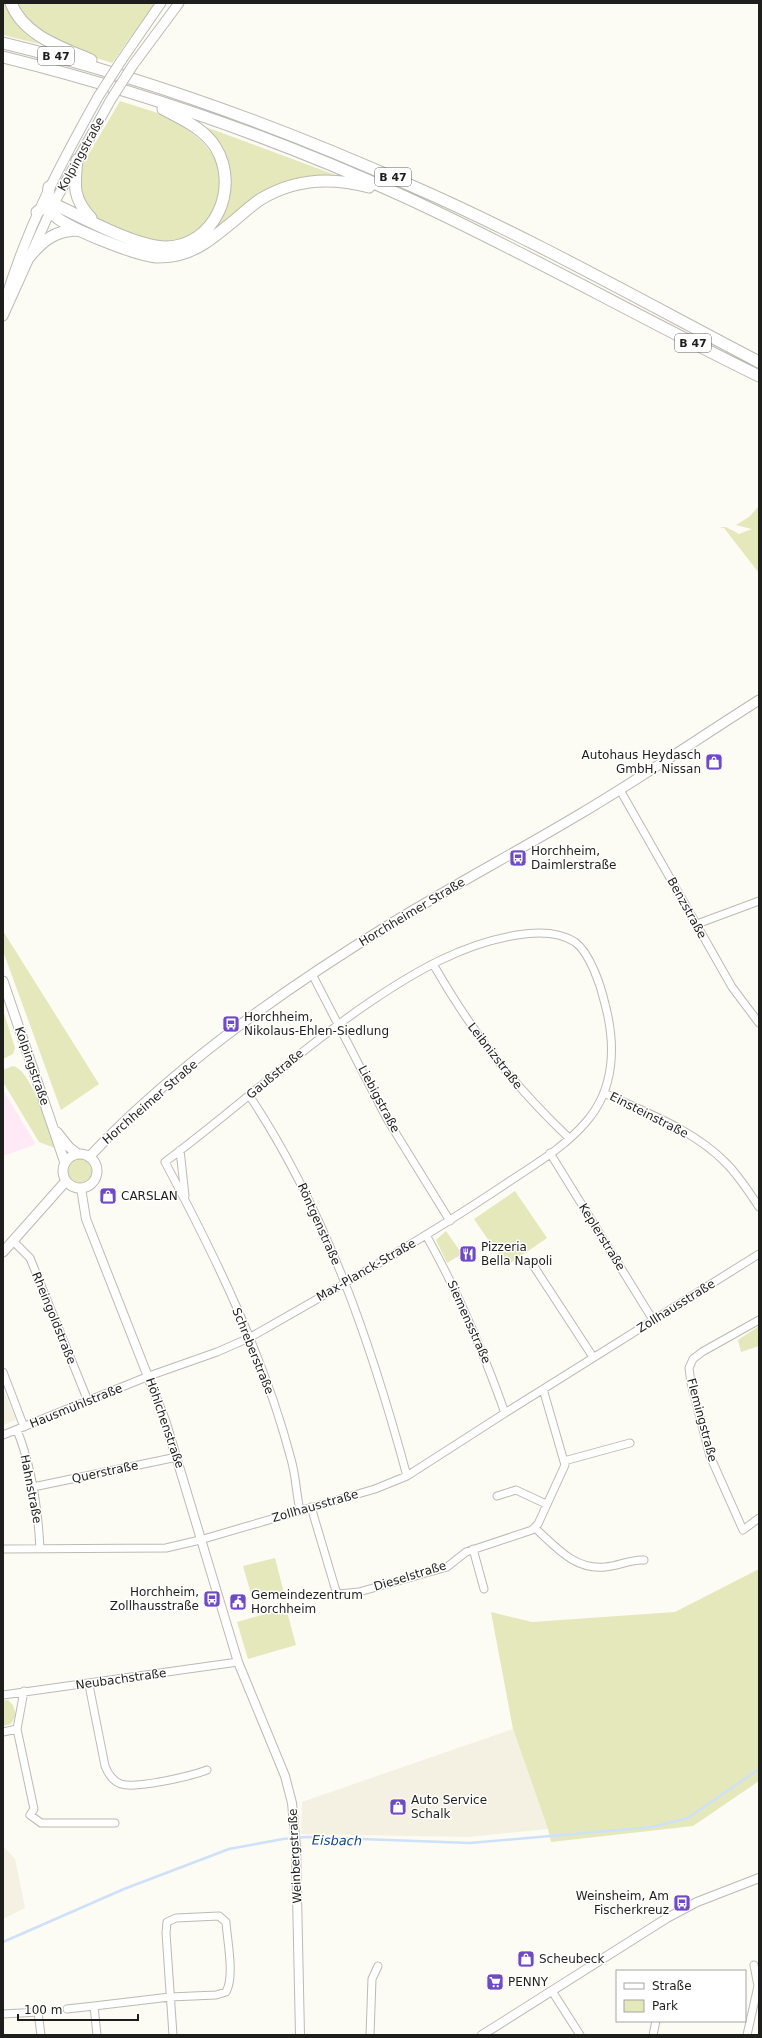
<svg xmlns="http://www.w3.org/2000/svg" width="762" height="2038" viewBox="0 0 762 2038" font-family="'DejaVu Sans',sans-serif">
<rect width="100%" height="100%" fill="#fcfbf4"/>
<path fill="#ffe9f7" d="M3 1090 35 1143 34 1145 3 1156Z"/>
<path fill="#f4f1e3" d="M3 1389 16 1420 3 1425Z
M513 1729 548 1829 468 1837 301 1834 302 1802Z
M3 1846 15 1859 25 1908 3 1919Z"/>
<path fill="#e5e8ba" d="M3 3H5C11 21 23 34 39 44L3 35Z
M15 3H155L112 63 78 52 33 29Z
M120 101 161 114 180 123 203 142 220 165 222 190 210 220 192 235 177 241 161 242 133 235 98 219 92 214 80 197V169Z
M203 126 341 177 258 195 236 211 217 230 215 227C240 194 235 152 203 126Z
M759 506V573L724 528 719 527H726L739 534 752 529 736 525 749 517Z
M3 931 99 1084 61 1110 3 951Z
M3 1010 15 1048 13 1054 3 1059Z
M13 1066C32 1070 48 1130 55 1148L39 1142 3 1082V1070Z
M68 1171a12 12 0 1 1 24 0a12 12 0 1 1-24 0Z
M515 1191 547 1238 506 1266 474 1219Z
M446 1231 462 1254 447 1263 436 1240Z
M759 1326V1346L741 1352 738 1340Z
M275 1558 284 1593 253 1601 243 1566Z
M759 1569V1781L693 1826 551 1842 548 1829 513 1729 491 1612 532 1622 675 1612Z
M286 1608 296 1645 248 1659 237 1622Z
M8 1700 13 1705 16 1715 11 1724 3 1726V1701Z"/>
<g fill="none" stroke-linecap="round" stroke-linejoin="round">
<path stroke="#cfe1f9" stroke-width="2.5" d="M3 1942 124 1889 229 1849 283 1839 306 1837 470 1843 652 1827 688 1818 759 1769"/>
<g stroke="#bcbab4" stroke-width="9">
<path id="minor" d="M620 790 732 987 759 1023
M697 924 759 901
M433 964C472 1032 512 1084 569 1138
M312 974 387 1119 450 1221
M604 1093C646 1113 693 1129 726 1163 739 1176 749 1192 759 1207
M249 1095C326 1211 371 1343 407 1476
M180 1150 185 1196
M550 1153 653 1320
M426 1235C458 1292 483 1351 505 1413
M13 1241 30 1258 88 1401
M533 1265 593 1357
M759 1320 702 1352 693 1359 689 1368 691 1383 710 1456 743 1530 759 1518
M3 1372 24 1427
M17 1430C32 1468 38 1508 40 1549
M3 1435 149 1376 217 1352 249 1338C335 1289 422 1240 504 1185 532 1166 564 1148 586 1122 615 1089 616 1045 605 1004 601 986 590 953 575 942 558 931 535 932 517 935 462 944 416 971 370 1002 298 1051 235 1110 165 1162 215 1256 264 1356 291 1459 296 1476 296 1493 300 1510
M564 1461 630 1443
M33 1487 177 1457
M497 1496 516 1490 546 1504
M311 1507 336 1591 339 1594 359 1592 447 1567 466 1552 532 1530 538 1524 565 1465 543 1389
M535 1528C556 1547 574 1570 605 1567 619 1566 631 1559 644 1560
M3 1549 166 1548 200 1540 375 1489 407 1476 505 1413 759 1254
M473 1549 484 1589
M89 1685 105 1766C108 1774 113 1781 121 1784 137 1789 191 1776 207 1770
M24 1691 17 1729 34 1809 30 1815 41 1823H115
M3 1695 238 1662
M3 1732 17 1729
M552 1991 580 2035
M67 2009 94 2006
M3 2014 38 2012 41 2035
M97 2035 94 2006 170 1997 216 1995 226 1992C235 1976 227 1940 226 1922L219 1916 176 1918 167 1922 166 1933 173 2035
M370 2035 372 1979 378 1966
M653 2035 656 2021
M747 2035 758 1986 754 1965"/>
</g>
<g stroke="#bcbab4" stroke-width="10">
<path id="tertiary" d="M81 1188 86 1219 165 1420 238 1662 285 1776 292 1803 296 1847 300 2035
M482 2035 667 1918 697 1902 759 1878"/>
</g>
<g stroke="#bcbab4" stroke-width="11">
<path id="secondary" d="M121 61 161 3
M133 65 179 3
M5 301C27 227 60 165 98 97
M3 316 53 205 110 101
M3 981 65 1163
M57 1132 69 1147 78 1154
M63 1171a17 17 0 1 1 34 0a17 17 0 1 1-34 0Z
M89 1157C174 1067 287 987 392 923 454 885 518 851 580 814 641 778 699 738 759 700
M3 1252 66 1181"/>
</g>
<g stroke="#bcbab4" stroke-width="13">
<path id="trunk" d="M11 3C24 36 61 47 91 60
M3 43C144 77 280 127 412 186 531 238 644 302 759 362
M3 57C140 91 276 138 405 197 525 252 640 318 759 376
M77 160C74 186 73 199 91 218
M49 187C48 196 46 206 52 213 62 227 139 256 157 257 165 257 174 256 181 254 200 249 215 236 230 224 240 216 250 206 261 199 294 179 332 177 369 187
M37 212 46 206H58C86 219 137 247 166 247 215 246 240 188 216 148 205 129 182 119 163 109
M29 257C43 240 56 230 79 230"/>
</g>
<use href="#minor" stroke="#fff" stroke-width="7"/>
<use href="#tertiary" stroke="#fff" stroke-width="8"/>
<use href="#secondary" stroke="#fff" stroke-width="9"/>
<use href="#trunk" stroke="#fff" stroke-width="11"/>
<g stroke="#bcbab4" stroke-width="11" stroke-linecap="butt">
<path id="secondary-bridge" d="M98 97 121 61
M110 101 133 65"/>
</g>
<use href="#secondary-bridge" stroke="#fff" stroke-width="9"/>
</g>
<defs>
<g id="shop-square" transform="scale(0.9)"><rect x="-9" y="-9" width="18" height="18" rx="4" fill="#6e4bc4" stroke="#fff"/><path d="M-5-2.5h2.3a2.7 3.5 0 0 1 5.4 0H5L5.5 6h-11ZM-1.5-2.5h3a1.5 2.3 0 0 0-3 0Z" fill="#fff"/></g>
<g id="bus-square" transform="scale(0.9)"><rect x="-9" y="-9" width="18" height="18" rx="4" fill="#6e4bc4" stroke="#fff"/><path d="M-5-6H5V4H4V6H2V4H-2V6H-4V4H-5ZM-3.5-4V0h7V-4ZM-3.5 1.2v1.5H-2V1.2ZM2 1.2v1.5H3.5V1.2Z" fill="#fff"/></g>
<g id="restaurant-square" transform="scale(0.9)"><rect x="-9" y="-9" width="18" height="18" rx="4" fill="#6e4bc4" stroke="#fff"/><path d="M-5-6h1v4h1v-4h1v4h1v-4h1v5L-1.5 .5V6h-2V.5L-5-1ZM5-6V6H3V1.5H1.5Q1.5-4 5-6Z" fill="#fff"/></g>
<g id="civic-square" transform="scale(0.9)"><rect x="-9" y="-9" width="18" height="18" rx="4" fill="#6e4bc4" stroke="#fff"/><path d="M-.6-6.5H3V-4.5H.6V-3L4-1V1h2V6H-6V1h2V-1L-.6-3ZM-1.2 2.5V6h2.4V2.5Z" fill="#fff"/></g>
<g id="supermarket-square" transform="scale(0.9)"><rect x="-9" y="-9" width="18" height="18" rx="4" fill="#6e4bc4" stroke="#fff"/><path d="M-6-5.5h2.5l.6 2H6L4.5 2H-2.5L-4.4-4H-6ZM-1.5 3.2a1.3 1.3 0 1 0 .1 0ZM3 3.2a1.3 1.3 0 1 0 .1 0Z" fill="#fff"/></g>
</defs>
<g fill-rule="evenodd">
<use href="#shop-square" x="714" y="762"/>
<use href="#bus-square" x="518" y="858"/>
<use href="#bus-square" x="231" y="1024"/>
<use href="#shop-square" x="108" y="1196"/>
<use href="#restaurant-square" x="468" y="1254"/>
<use href="#bus-square" x="212" y="1599"/>
<use href="#civic-square" x="238" y="1602"/>
<use href="#shop-square" x="398" y="1807"/>
<use href="#bus-square" x="682" y="1903"/>
<use href="#shop-square" x="526" y="1959"/>
<use href="#supermarket-square" x="495" y="1982"/>
</g>
<g text-anchor="middle" stroke-width="3" stroke-linejoin="round" paint-order="stroke">
<g fill="#fff" stroke="#626260" stroke-width="1">
<rect x="38" y="47" width="36" height="18" rx="3"/>
<rect x="375" y="168" width="36" height="18" rx="3"/>
<rect x="675" y="334" width="36" height="18" rx="3"/>
</g>
<g font-size="11" font-weight="bold" fill="#1e1e1c">
<text x="56" y="60">B 47</text>
<text x="393" y="181">B 47</text>
<text x="693" y="347">B 47</text>
</g>
<g font-size="12" fill="#1e1e1c" stroke="#fff">
<text transform="translate(81 154) rotate(-61)" y="4">Kolpingstraße</text>
<text transform="translate(687 908) rotate(61)" y="4">Benzstraße</text>
<text transform="translate(412 912) rotate(-31)" y="4">Horchheimer Straße</text>
<text transform="translate(495 1056) rotate(52)" y="4">Leibnizstraße</text>
<text transform="translate(32 1066) rotate(71)" y="4">Kolpingstraße</text>
<text transform="translate(275 1074) rotate(-40)" y="4">Gaußstraße</text>
<text transform="translate(379 1099) rotate(62)" y="4">Liebigstraße</text>
<text transform="translate(150 1102) rotate(-41)" y="4">Horchheimer Straße</text>
<text transform="translate(649 1115) rotate(27)" y="4">Einsteinstraße</text>
<text transform="translate(319 1224) rotate(66)" y="4">Röntgenstraße</text>
<text transform="translate(602 1237) rotate(58)" y="4">Keplerstraße</text>
<text transform="translate(366 1270) rotate(-30)" y="4">Max-Planck-Straße</text>
<text transform="translate(676 1306) rotate(-32)" y="4">Zollhausstraße</text>
<text transform="translate(54 1318) rotate(68)" y="4">Rheingoldstraße</text>
<text transform="translate(469 1322) rotate(66)" y="4">Siemensstraße</text>
<text transform="translate(253 1351) rotate(68)" y="4">Schreberstraße</text>
<text transform="translate(76 1406) rotate(-22)" y="4">Hausmühlstraße</text>
<text transform="translate(702 1420) rotate(75)" y="4">Flemingstraße</text>
<text transform="translate(165 1423) rotate(71)" y="4">Höhlchenstraße</text>
<text transform="translate(105 1472) rotate(-12)" y="4">Querstraße</text>
<text transform="translate(31 1489) rotate(79)" y="4">Hahnstraße</text>
<text transform="translate(315 1506) rotate(-16)" y="4">Zollhausstraße</text>
<text transform="translate(410 1576) rotate(-17)" y="4">Dieselstraße</text>
<text transform="translate(121 1679) rotate(-8)" y="4">Neubachstraße</text>
<text transform="translate(295 1856) rotate(-93)" y="4">Weinbergstraße</text>
</g>
<g font-size="12" fill="#1e1e1c" stroke="#fff" text-anchor="start">
<text x="701" y="759" text-anchor="end">Autohaus Heydasch<tspan x="701" dy="14">GmbH, Nissan</tspan></text>
<text x="531" y="855">Horchheim,<tspan x="531" dy="14">Daimlerstraße</tspan></text>
<text x="244" y="1021">Horchheim,<tspan x="244" dy="14">Nikolaus-Ehlen-Siedlung</tspan></text>
<text x="121" y="1200">CARSLAN</text>
<text x="481" y="1251">Pizzeria<tspan x="481" dy="14">Bella Napoli</tspan></text>
<text x="199" y="1596" text-anchor="end">Horchheim,<tspan x="199" dy="14">Zollhausstraße</tspan></text>
<text x="251" y="1599">Gemeindezentrum<tspan x="251" dy="14">Horchheim</tspan></text>
<text x="411" y="1804">Auto Service<tspan x="411" dy="14">Schalk</tspan></text>
<text x="669" y="1900" text-anchor="end">Weinsheim, Am<tspan x="669" dy="14">Fischerkreuz</tspan></text>
<text x="539" y="1963">Scheubeck</text>
<text x="508" y="1986">PENNY</text>
</g>
<g font-size="13" font-style="italic" fill="#0f478a" stroke="#fff">
<text transform="translate(337 1840) rotate(1)" y="5">Eisbach</text>
</g>
</g>
<rect width="762" height="2038" fill="none" stroke="#1e1e1c" stroke-width="8"/>
<rect x="616" y="1970" width="130" height="52" fill="#ffffff" stroke="#a5a5a4"/>
<rect x="624" y="1983" width="20" height="6" fill="#ffffff" stroke="#a5a5a4"/>
<text x="652" y="1990" font-size="12" fill="#1e1e1c">Straße</text>
<rect x="624" y="2000" width="20" height="12" fill="#e5e8ba" stroke="#a5a5a4"/>
<text x="652" y="2010" font-size="12" fill="#1e1e1c">Park</text>
<path d="M18 2014v6h120v-6" fill="none" stroke="#1e1e1c" stroke-width="2"/>
<text x="24" y="2014" font-size="12" fill="#1e1e1c" stroke="#ffffff" stroke-width="3" paint-order="stroke">100 m</text>
</svg>
